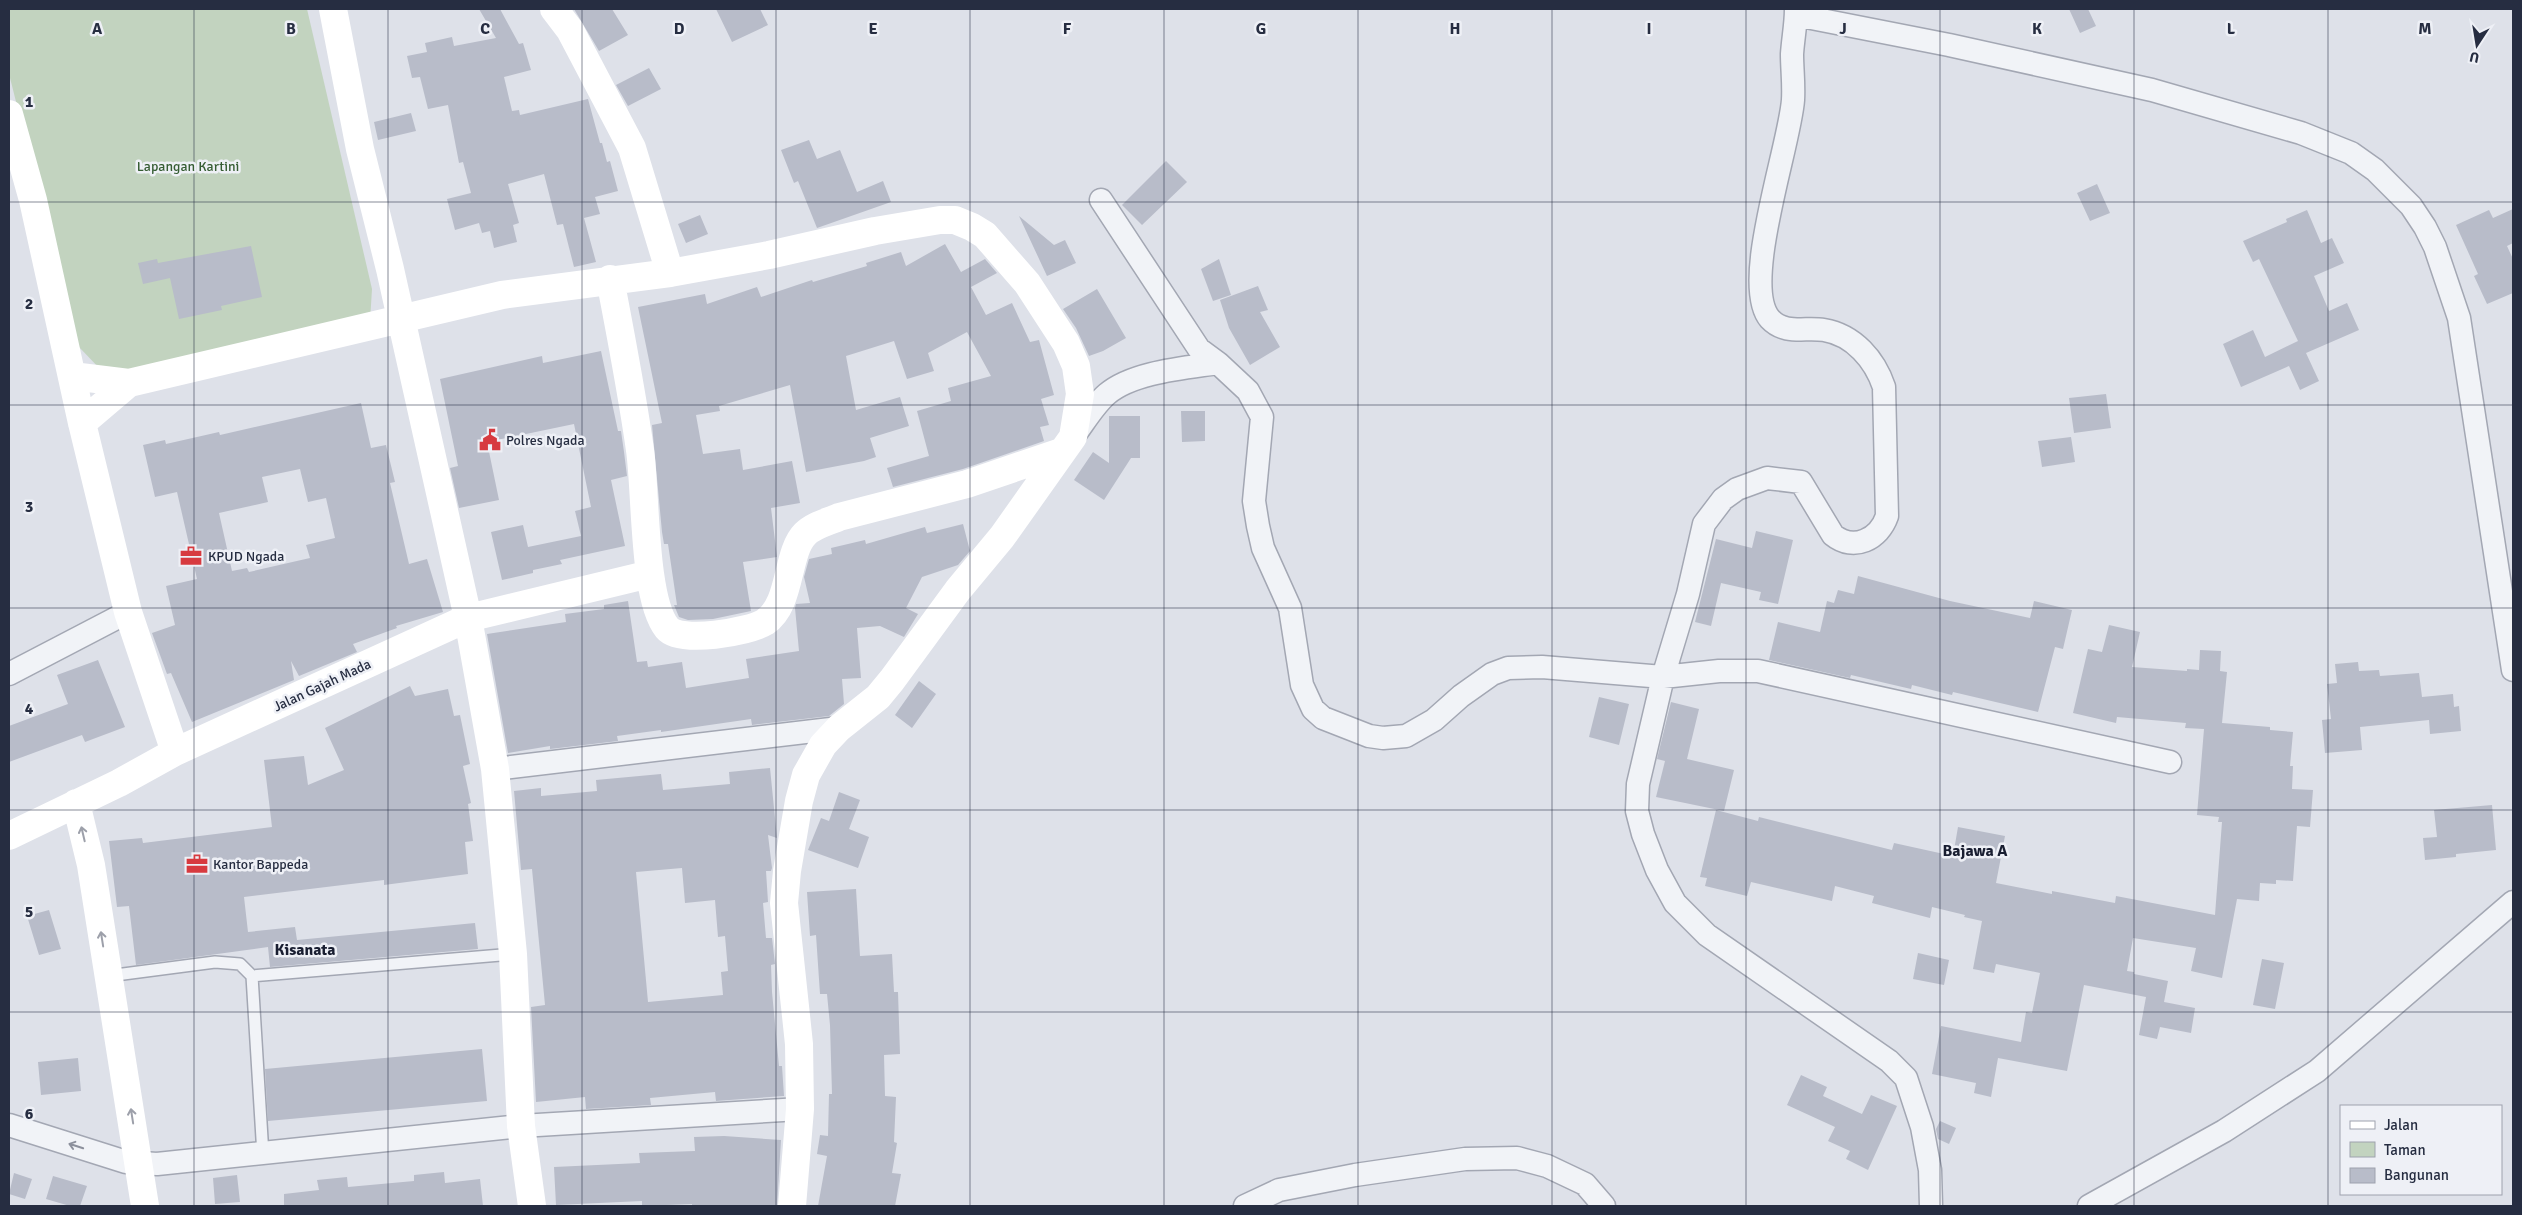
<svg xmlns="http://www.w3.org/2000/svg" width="2522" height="1215" viewBox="0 0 2522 1215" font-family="Signika,sans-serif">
<rect width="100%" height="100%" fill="#dee1e9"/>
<path fill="#c2d3bf" d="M9 9H307L372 289 370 321 224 364 102 371 78 346 9 74Z"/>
<path fill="#b8bcc9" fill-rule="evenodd" d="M479 9H500L519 44 523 43 531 70 504 77 512 111 519 110 520 115 588 99 600 143H602L607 162 610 161 618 191 595 197 600 214 584 218 596 262 574 267 563 224 557 225 544 174 508 184 519 223 513 225 517 242 494 248 490 231 482 233 479 223 455 230 447 199 471 193 463 162 459 163 448 105 428 109 420 77 412 78 407 56 427 52 425 43 452 37 454 46 496 38Z
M574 9H612L628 35 599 51Z
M716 9H760L768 25 732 42Z
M2069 9H2088L2096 26 2080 33Z
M649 68 661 89 628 106 616 85Z
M411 113 416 131 378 140 374 122Z
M809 140 817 159 840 150 857 192 883 181 891 202 817 228 798 181 794 183 781 150Z
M1166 161 1187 182 1142 225 1122 205Z
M2097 184 2110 213 2090 221 2077 193Z
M2513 209V243L2507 246 2513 259V293L2487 304 2474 276 2478 274 2456 225 2489 210 2493 218Z
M2307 210 2321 243 2332 238 2344 263 2314 276 2329 311 2347 303 2359 330 2306 353 2319 381 2300 390 2289 366 2241 387 2223 344 2253 330 2265 357 2298 341 2259 259 2253 262 2243 241 2287 222 2286 219Z
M700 215 708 234 686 243 678 224Z
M1019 216 1054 245 1065 240 1076 263 1047 276Z
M945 244 961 272 985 259 997 273 971 287 986 315 1012 303 1030 342 1039 340 1054 395 1041 399 1049 425 1040 427 1044 441 963 469 893 487 887 468 929 456 917 411 951 401 948 388 991 376 967 332 928 353 934 371 907 379 894 341 846 356 856 410 900 397 909 426 870 438 876 457 864 461 806 472 790 385 719 406 720 411 696 415 703 454 740 449 743 470 792 461 800 503 771 508 777 557 743 562 751 611 713 619 688 620 679 617 674 605H677L668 544H664L662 532 652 425 662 423 638 307 705 294 707 304 757 287 761 297 812 280 813 282 867 266 866 263 901 252 906 266Z
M251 246 262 297 221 306 222 310 179 319 170 278 143 284 138 263 157 259 158 263Z
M1219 259 1231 295 1213 301 1201 269Z
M1258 286 1268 310 1260 312 1280 347 1250 365 1229 328 1220 300Z
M1097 289 1126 338 1103 351 1089 356 1076 328 1063 309Z
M601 351 618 431H621L624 452 627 476 611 480 625 546 560 560 562 564 533 570V573L502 580 491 532 523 525 528 547 581 536 575 511 591 507 574 424 487 442 499 500 459 508 450 468 458 466 440 379 542 356 543 363Z
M2106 394 2111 428 2074 433 2069 398Z
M361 403 371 448 386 445 395 482 390 483 409 564 427 559 443 612 396 626 397 628 353 644 357 652 299 676 291 661 294 680 192 722 171 673 167 674 152 633 175 625 166 586 197 579 177 492 155 497 143 445 165 440 166 444 219 432 220 435ZM300 469 308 502 326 498 335 538 306 545 310 558 249 572 247 568 232 571 219 513 268 502 262 477Z
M1181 411H1205V441L1182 442Z
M1109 416H1140V458H1131L1104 500 1074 480 1093 452 1109 463Z
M2071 437 2075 462 2042 467 2038 441Z
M963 524 970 551 958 565 922 577 906 608 918 614 904 637 880 626 857 628 861 678 842 679 844 704 829 716 752 725 751 719 661 732V730L617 736 618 741 550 749V746L508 753 487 634 566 622 565 614 604 609V605L628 601 637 662 647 661 648 667 682 662 686 688 749 678 746 659 799 651 795 608 796 604 810 603 804 577 809 559 832 554 831 548 865 540 866 544 925 527 927 533Z
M1756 531 1793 540 1778 604 1759 600 1761 592 1721 583 1711 626 1695 622 1716 539 1752 548Z
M1858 576 1950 601 2030 618 2034 601 2072 610 2063 649 2055 647 2038 712 1953 692 1952 695 1912 685 1911 689 1851 675 1850 678 1769 660 1778 622 1820 632 1827 601 1834 603 1838 590 1854 594Z
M2109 625 2140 632 2132 667 2187 671V669L2199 670 2200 650 2221 651 2220 671 2227 672 2222 723 2270 727V730L2293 732 2290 766H2293L2292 789 2313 790 2310 827 2297 826 2293 881 2276 880V884L2260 883 2259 901 2237 899 2222 978 2191 971 2196 948 2133 938 2127 971 2134 972V974L2168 981 2164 1002 2195 1008 2191 1033 2160 1027 2157 1039 2139 1035 2146 997 2084 985 2067 1071 1998 1058 1991 1097 1974 1093 1976 1083 1932 1074 1941 1026 2021 1042 2026 1012 2032 1013 2040 973 1996 964 1994 973 1973 969 1982 921 1964 917 1965 915 1932 907 1930 918 1872 903 1874 896 1835 886 1832 901 1751 882 1747 896 1705 886 1707 878 1700 877 1716 810 1758 821 1759 817 1892 850 1894 843 1953 856 1958 827 2005 836 1996 883 2052 894V891L2115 903 2116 896 2215 915 2222 822H2218L2219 817 2197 815 2204 729 2185 728 2186 723 2117 717 2116 723 2073 713 2088 649 2102 652Z
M98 660 125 727 85 742 82 735 9 762V726L68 704 57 675Z
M2358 662 2359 671 2379 670 2380 676 2419 673 2422 697 2453 694 2454 707 2459 706 2461 731 2430 734 2429 720 2360 727 2362 750 2325 753 2322 720 2331 719 2327 684 2337 683 2335 664Z
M919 681 936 694 912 728 895 715Z
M410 686 415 696 448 689 454 716 460 715 470 764 463 766 471 803 468 804 473 841 465 842 468 874 384 885V880L244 897 248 932 295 927 297 940 475 923 478 949 270 967 268 947 136 965 129 906 117 907 109 841 142 838 143 843 272 827 264 760 304 756 308 785 344 770 325 728Z
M1599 697 1629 704 1619 745 1589 737Z
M1671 702 1699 709 1687 759 1734 770 1724 811 1656 797 1665 761 1657 759Z
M770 768 777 838 768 835 772 868 771 871H766L768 902 763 903 766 938H772L775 964 771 965 772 992 779 1066H782L784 1096 716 1101 715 1092 650 1098 651 1105 586 1109 585 1097 536 1102 531 1007 545 1005 532 869 521 870 514 791 541 788V796L597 791 596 780 661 774 663 790 730 784 729 772ZM682 868 685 903 715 900 718 937 725 936 728 971 721 972 723 995 648 1002 636 872Z
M839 792 860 800 849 829 869 837 858 868 808 850 821 818 829 821Z
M2492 805 2496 850 2456 854V857L2425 860 2423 838 2437 837 2434 810Z
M856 889 860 956 892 954 894 992H898L900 1054 884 1055 885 1096 896 1097 894 1142 897 1143 892 1173 901 1174 895 1206H818L827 1156 817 1154 820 1135 828 1136 829 1094H832L830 1025 827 994H820L816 935 810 936 807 892Z
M49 910 61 949 39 955 27 916Z
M1918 953 1949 960 1944 985 1913 979Z
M2262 959 2284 963 2275 1009 2253 1005Z
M482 1049 487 1101 268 1121 265 1069Z
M78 1058 81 1091 41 1095 38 1062Z
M1801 1075 1827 1087 1823 1096 1862 1114 1871 1095 1897 1106 1868 1170 1846 1159 1850 1151 1828 1141 1835 1127 1787 1105Z
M1940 1121 1956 1128 1949 1144 1938 1139 1936 1129Z
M724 1136 781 1140 777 1206H692V1204L642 1206V1201L556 1205 554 1167 640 1163 639 1153 695 1151 694 1137Z
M444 1172 445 1183 480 1179 483 1206H284V1194L319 1190 317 1180 347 1177 348 1187 414 1181V1175Z
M14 1173 32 1179 25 1199 9 1194Z
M237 1175 240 1202 215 1204 213 1178Z
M53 1176 87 1186 80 1206H70L46 1199Z"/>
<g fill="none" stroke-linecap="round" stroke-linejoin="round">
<g stroke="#a3a7b3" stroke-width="14">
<path id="lane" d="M108 976 215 962 240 964 252 976 513 954
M252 976 263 1155"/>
</g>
<g stroke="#a3a7b3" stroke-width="25">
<path id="street" d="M1796 9C1796 24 1793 39 1792 54 1792 69 1794 84 1793 100 1790 145 1740 285 1770 319 1785 335 1805 327 1824 330 1854 335 1875 360 1884 387L1887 516C1879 539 1854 552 1833 535L1801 482 1767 478 1737 489 1723 499 1704 524 1688 594 1663 677 1638 784 1637 811 1643 834 1657 870 1675 903 1707 935 1889 1061 1906 1078 1922 1127 1930 1170 1931 1206
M1796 15 1949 45 2152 90 2301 133 2351 153 2375 170 2411 206 2425 227 2435 247 2459 318 2513 670
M1101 200 1199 349 1218 363
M1073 437C1084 423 1094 405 1107 394 1133 372 1185 368 1218 363L1248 391 1262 417 1254 501 1258 526 1263 548 1290 608 1302 685 1313 709 1323 718 1369 736 1383 738 1406 736 1434 720 1461 696 1492 674 1508 668 1542 667 1663 677 1719 671H1758L2170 762
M9 674 128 612
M495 769 839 728
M9 1125 126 1162 157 1164 521 1126 800 1109
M1245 1206 1279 1190 1355 1175 1465 1159 1517 1158 1547 1166 1585 1184 1604 1206
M2089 1206 2224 1131 2317 1071 2513 902"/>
</g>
<use href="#lane" stroke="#f1f3f7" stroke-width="11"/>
<use href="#street" stroke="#f1f3f7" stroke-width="22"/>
<path stroke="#fff" stroke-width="28" d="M333 9 360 149 390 269 468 618 495 769 513 954 521 1126 532 1206
M554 9 570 30 632 148 670 273
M9 114 33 200 82 423 128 612 175 752
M610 279C621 336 632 393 640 450 646 491 643 599 667 628 680 644 749 632 765 622 792 604 786 553 805 534 814 525 828 522 839 517L967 484 1061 452
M72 376 129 383 502 295 670 273 769 255 875 231 940 220H955L972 227 985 235 1027 283 1066 343 1076 366 1080 394 1073 437 1002 537 958 590 892 680 878 697 839 728 823 745 806 775 799 801 787 871 784 903 799 1044 800 1109 792 1206
M82 423 129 383
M76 803 91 865 145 1206
M9 836 119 783 175 752 468 618 650 574"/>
</g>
<defs><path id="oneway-shaft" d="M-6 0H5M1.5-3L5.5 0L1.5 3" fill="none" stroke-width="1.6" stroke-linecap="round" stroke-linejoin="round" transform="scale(1.25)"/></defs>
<g stroke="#9da0aa">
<use href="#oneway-shaft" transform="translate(83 834) rotate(-103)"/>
<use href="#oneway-shaft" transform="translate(102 939) rotate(-99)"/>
<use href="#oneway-shaft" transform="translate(132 1116) rotate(-99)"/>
</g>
<use stroke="#8c909c" href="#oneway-shaft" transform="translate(76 1146) rotate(-162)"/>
<path fill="none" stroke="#262d41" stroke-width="1" stroke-opacity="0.55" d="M194 9V1206M388 9V1206M582 9V1206M776 9V1206M970 9V1206M1164 9V1206M1358 9V1206M1552 9V1206M1746 9V1206M1940 9V1206M2134 9V1206M2328 9V1206M9 202H2513M9 405H2513M9 608H2513M9 810H2513M9 1012H2513"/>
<defs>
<g id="civic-bare" transform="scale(1.725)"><path d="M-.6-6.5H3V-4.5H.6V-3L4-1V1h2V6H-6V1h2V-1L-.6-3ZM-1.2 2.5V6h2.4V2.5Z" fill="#d73a3f" stroke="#eef0f6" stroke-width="2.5" paint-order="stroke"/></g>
<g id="office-bare" transform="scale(1.725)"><path d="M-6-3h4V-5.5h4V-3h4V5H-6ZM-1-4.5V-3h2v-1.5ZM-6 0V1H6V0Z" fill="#d73a3f" stroke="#eef0f6" stroke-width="2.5" paint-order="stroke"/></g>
</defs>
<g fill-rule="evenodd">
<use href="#civic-bare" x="490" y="440"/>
<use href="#office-bare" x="191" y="556"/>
<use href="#office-bare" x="197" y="864"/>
</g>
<g text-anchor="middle" stroke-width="5" stroke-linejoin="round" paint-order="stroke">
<g font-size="14" fill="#365d33" stroke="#eef0f6">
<text x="188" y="171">Lapangan Kartini</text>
</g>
<g font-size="14" fill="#262d41" stroke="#eef0f6" text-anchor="start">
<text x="506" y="445">Polres Ngada</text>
<text x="208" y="561">KPUD Ngada</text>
<text x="213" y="869">Kantor Bappeda</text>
</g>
<g font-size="14" fill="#262d41" stroke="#eef0f6">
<text transform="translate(322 685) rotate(-25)" y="5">Jalan Gajah Mada</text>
</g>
<g font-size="16" font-weight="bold" fill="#191e31" stroke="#eef0f6">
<text x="1975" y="856">Bajawa A</text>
<text x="305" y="955">Kisanata</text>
</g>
</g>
<g font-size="16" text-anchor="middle" font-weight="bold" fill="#262d41" stroke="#eef0f6" stroke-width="5" stroke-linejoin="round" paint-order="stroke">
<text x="97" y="34">A</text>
<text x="291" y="34">B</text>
<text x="485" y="34">C</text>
<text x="679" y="34">D</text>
<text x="873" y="34">E</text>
<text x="1067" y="34">F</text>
<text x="1261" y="34">G</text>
<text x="1455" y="34">H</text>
<text x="1649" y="34">I</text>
<text x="1843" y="34">J</text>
<text x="2037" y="34">K</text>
<text x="2231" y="34">L</text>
<text x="2425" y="34">M</text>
<text x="29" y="107">1</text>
<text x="29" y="309">2</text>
<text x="29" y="512">3</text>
<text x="29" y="714">4</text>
<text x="29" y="917">5</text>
<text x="29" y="1119">6</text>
</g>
<rect width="2522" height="1215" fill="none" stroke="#262d41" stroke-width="20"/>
<rect x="2340" y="1105" width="162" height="90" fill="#eef0f6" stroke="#9ea2ae"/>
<rect x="2350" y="1121" width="25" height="8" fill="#ffffff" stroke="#9ea2ae"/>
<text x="2384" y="1130" font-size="15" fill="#262d41">Jalan</text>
<rect x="2350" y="1142" width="25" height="15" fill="#c2d3bf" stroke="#9ea2ae"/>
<text x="2384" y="1155" font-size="15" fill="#262d41">Taman</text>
<rect x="2350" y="1168" width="25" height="15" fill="#b8bcc9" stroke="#9ea2ae"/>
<text x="2384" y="1180" font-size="15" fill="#262d41">Bangunan</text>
<g transform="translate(2477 45) rotate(192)" stroke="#eef0f6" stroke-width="4" paint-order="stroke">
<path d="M0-4L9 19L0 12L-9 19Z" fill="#262d41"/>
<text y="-8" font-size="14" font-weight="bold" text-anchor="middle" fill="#262d41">U</text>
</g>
</svg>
